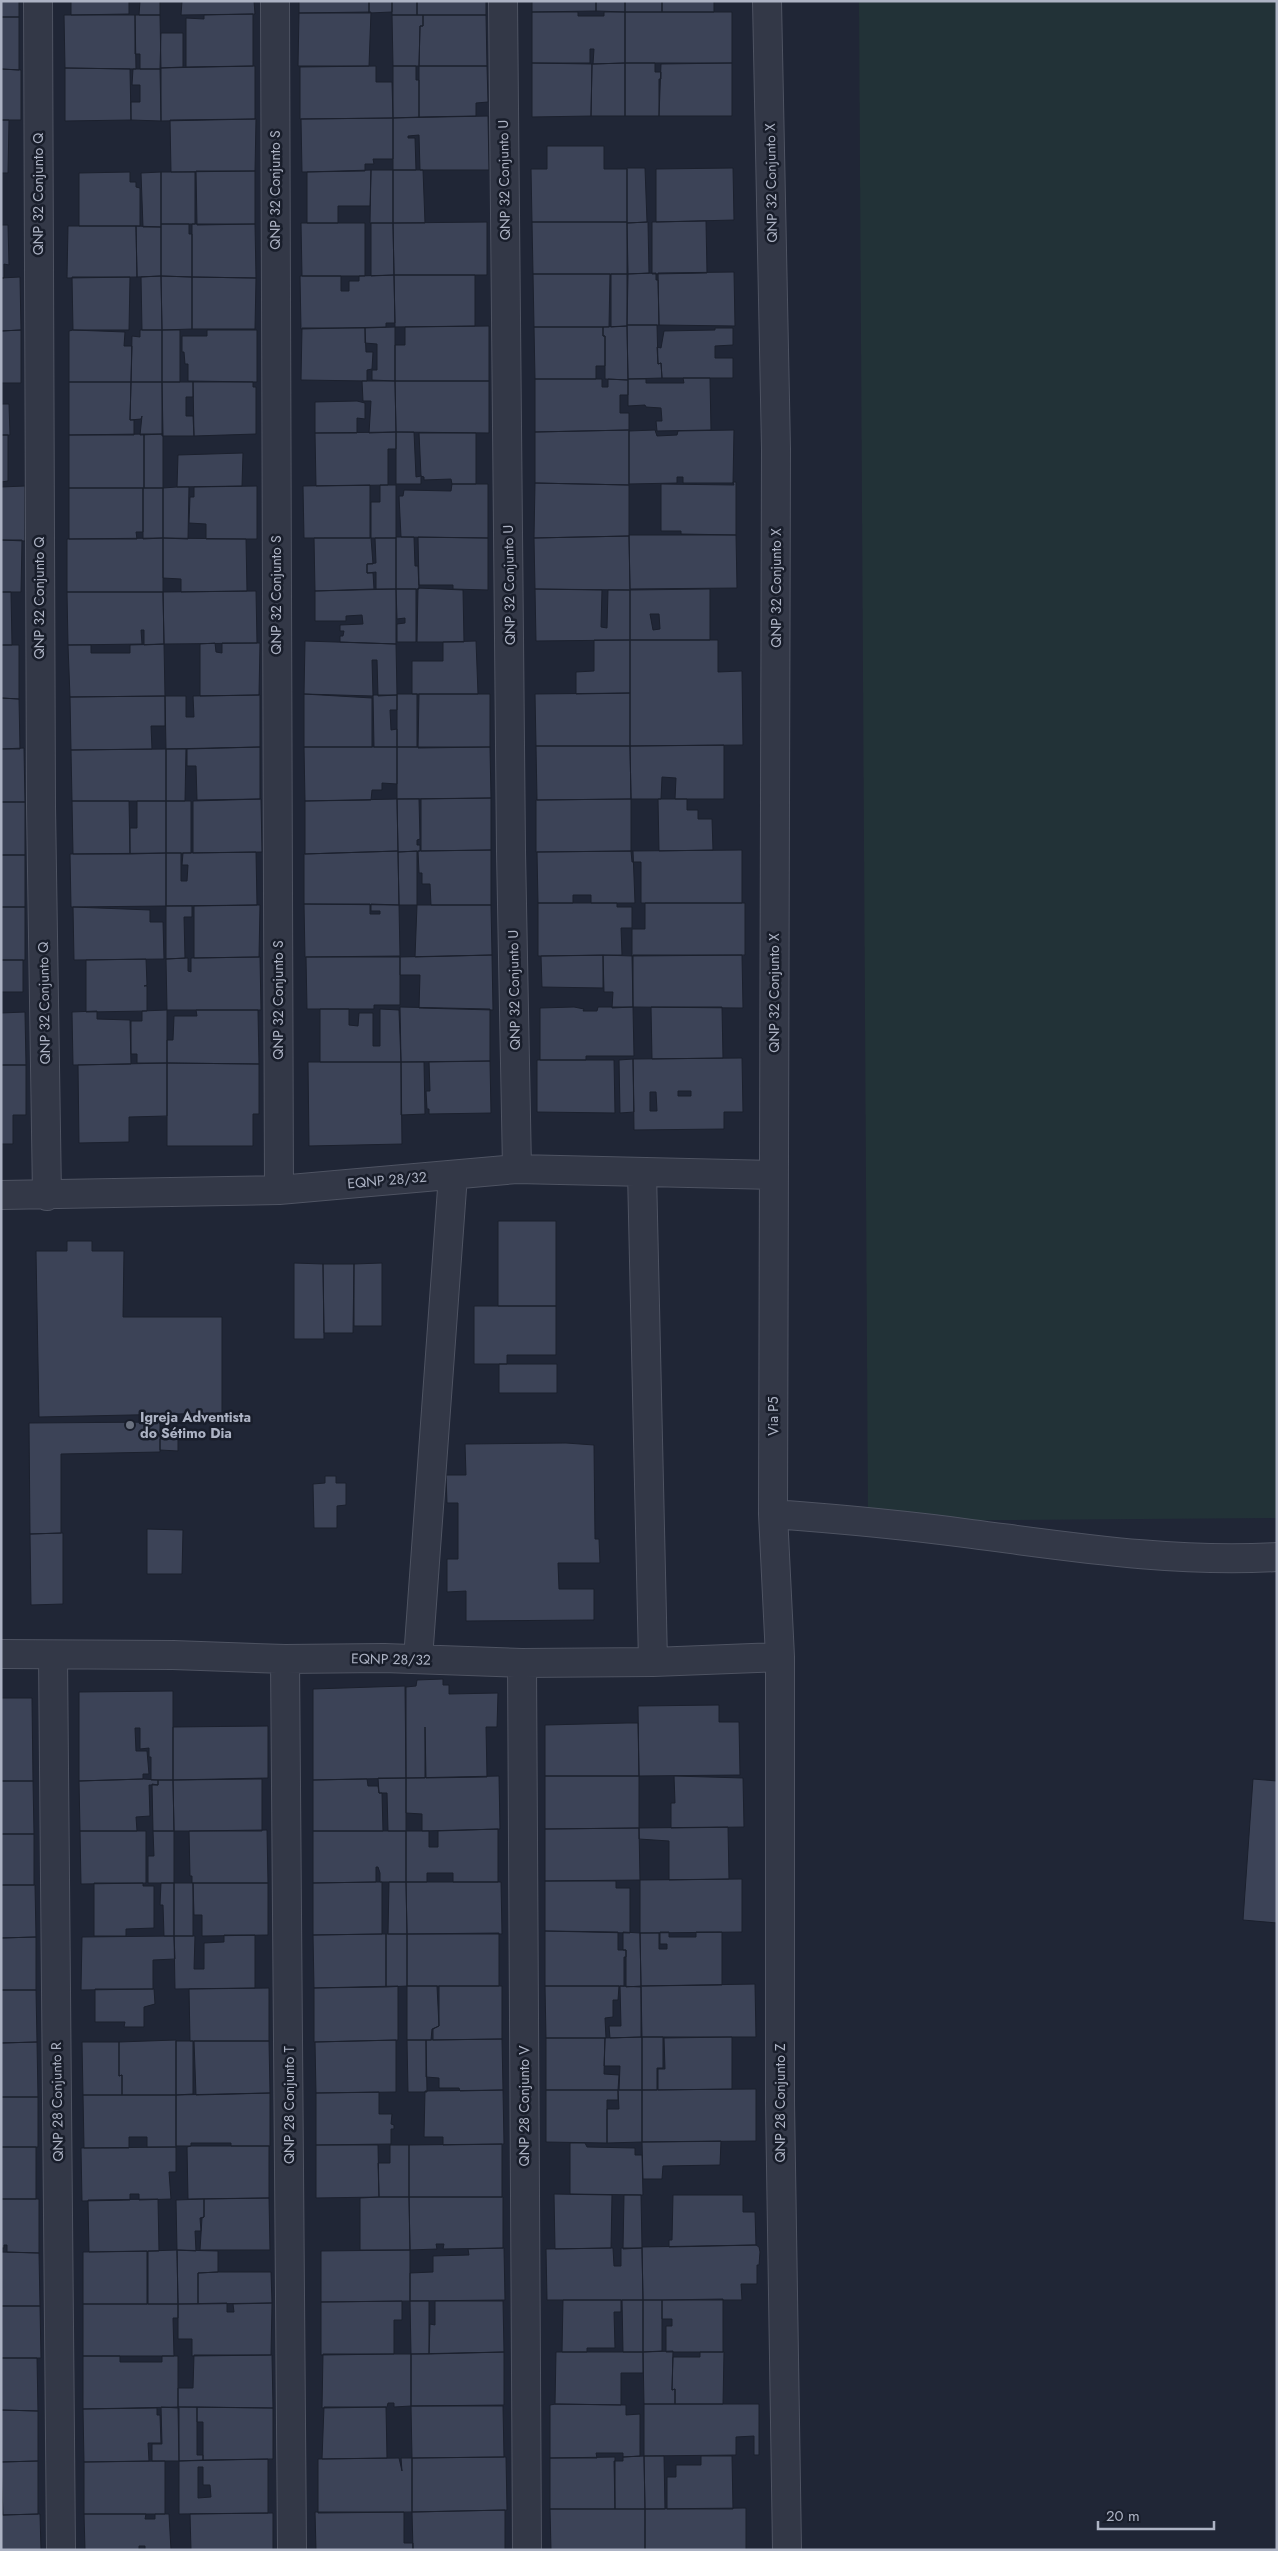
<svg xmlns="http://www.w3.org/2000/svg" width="1278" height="2551" viewBox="0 0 1278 2551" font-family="Jost,sans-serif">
<rect width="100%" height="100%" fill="#202636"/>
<path fill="#223237" d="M859 1H1277V1518L868 1521Z"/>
<path fill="#3c4357" stroke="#1b202d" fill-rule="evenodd" d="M1 1H19V17H1Z
M71 1H129V14L71 15Z
M140 1H160V15H139Z
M182 1H254L255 14 181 15Z
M299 1H369V13H299Z
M369 1H392V12L369 13Z
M392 1H417V15H392Z
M417 1H486V15H417Z
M532 1H596V11L532 12Z
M596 1H625V12L596 11Z
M625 1H662V12H625Z
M662 1H714V12H662Z
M371 12 369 66H298L299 13Z
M532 12H578V16H604V12H625V63L593 64 594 49H590V63H532Z
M625 12H732V63H625Z
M253 14V66L186 67V18L204 19V15Z
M64 15H135L136 69 65 68Z
M135 15H160L161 69H140V54H135Z
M392 15H423V26H420L419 66H393Z
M423 15H486L487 66H419L420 26H423Z
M1 17H19V70L1 69Z
M161 33H183V67L160 68Z
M532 63 592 64 591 116 532 117Z
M625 63V116H591L592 64Z
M625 63H655V72H661V79H659V116H625Z
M732 63V116H659L661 64Z
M255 66V119L161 121 160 68Z
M376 66V82H392L393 118 300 119V67Z
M393 66H416V80H419V117L393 118Z
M419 66H487L488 102 476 103V116L419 117Z
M65 68 130 69 131 120 65 121Z
M1 69 21 70V120H1Z
M133 69H161V121L131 120V102H140V85H132Z
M488 116 489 170H420L419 135 408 136V138H415L416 170H393V118Z
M393 118V159H373L374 164H365V171L302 172 301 119Z
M256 119 255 171 171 172 170 120Z
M1 120H9L8 173H1Z
M547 146H604V169H627V222H532L531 169H547Z
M627 168H645L647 222 627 223Z
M733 168 734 220 656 222V169Z
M371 170H393V223H370Z
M371 170 370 206H338V223H307V172Z
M393 170H423L425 223H393Z
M196 171H255V224L197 225Z
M130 172V182H136V187L140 188V226H79V173Z
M161 172V227H143L141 173Z
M161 172H195V224H161Z
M706 221 707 273 652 274V222Z
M487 222V275H394L393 223Z
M532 222H627L628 274H533Z
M648 222 649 273 627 274V223Z
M301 223H365V276H302Z
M371 223H393L394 275 371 276Z
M161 224H189V234H192V277L161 276Z
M192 224H255L256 278 192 277Z
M1 225H8L9 265 4 264V278H1Z
M68 226H136L137 277 67 278Z
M136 226 161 227V276L137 277Z
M734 272 735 326 659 325 658 273Z
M656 273V280H658L659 325H627V274Z
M533 274H610L609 327H534Z
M611 274H628L627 326 611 327Z
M394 275 395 323H386V327L301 329 300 276H341V291H349V281H359V276Z
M394 275H475V326L395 327Z
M161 276 162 330H142L141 277Z
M161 276 192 277V329L162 330Z
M20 277 21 330 1 331V278Z
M72 277H130L129 330H73Z
M192 277 256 278 255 329H192Z
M627 325H657L658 364 661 363 662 378 628 379Z
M489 326V381H395V345H405V327Z
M627 326 628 380 605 379V336H603V327Z
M395 327V381L372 380V370H377V344L365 343V328Z
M534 327H603V336H605V366H596V379H535Z
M302 328H365L366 352H373L372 369 367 370V381L301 380Z
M715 328H733V345L715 346V358H733V378H662L661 363 658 364 657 347 661 348 664 331 715 330Z
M21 330V383H1V331Z
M73 330 125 332 124 346H132L131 382H69V331Z
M140 330H162V382H131L132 336 140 337Z
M162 330H180V382H162Z
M207 330H257V382L188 381V364H185L184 352H182V336H207Z
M683 378H710L711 430 657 431 656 421H662L661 408 646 407 645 405 628 406V379H646V383H684Z
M535 379H602V387H608V379L628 380V395H620V413H629V430L535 432Z
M362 381H395L396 432 369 433 371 401H363Z
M395 381H489V433L396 432Z
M69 382H131L130 420H134V435H69Z
M131 382H162L163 434 140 435 142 416 141 419 130 420Z
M162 382H193V397H186V416H193L194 436H162Z
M193 382H253V387H256V434L194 436Z
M357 401 365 403V419L357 418V433H315V402Z
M1 404H9L10 435H1Z
M629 430V485L535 483V432Z
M655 430 657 436 677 435 678 431 734 430 733 483H683V477H677V483L629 484V431Z
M396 432H414L416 477 421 476V484H396Z
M396 432V449H388V485L316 486 315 433Z
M419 433H476V484H452L451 479 424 480V477L421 476Z
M144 434V488H69V435Z
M144 434H163V488H144Z
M1 435H8V481L1 482Z
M243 453 242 486 177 487 178 455Z
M733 482H736V535L681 534V531H661V484L734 485Z
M535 483 629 485V536L534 538Z
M452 484H488V538L401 537 399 496H403L404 490 451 491Z
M370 485V538H304L303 486Z
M380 485H396V538H371V502H380Z
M25 486V541L1 540V487Z
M257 486V539H206V524L189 523 190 497H194V487Z
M177 487H189L188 539 163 538V488Z
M69 488H143V532H136L137 539H69Z
M143 488H163V538L143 539Z
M629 535H736L737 588 630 589Z
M629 536 630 590 535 589 534 538Z
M396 537H414L415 566H418L419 589H396Z
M418 537 488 538V590L453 589V585H419Z
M163 538 246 539 247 591 181 592V579L163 578Z
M163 538V592H67V539Z
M314 538H371L373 564H367V573H373L374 589 315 591Z
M375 538H396V589H376V572L367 573V564L376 563Z
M1 540H22L21 592H1Z
M418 588 463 590 464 642H417Z
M396 589V644L340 642V636H343L344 631H340V625L363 624 362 615 346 616V621H315V591Z
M396 589H416V642H397V624L405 623V618L397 619Z
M535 589 602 590 601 627 607 628 608 590H630V640L536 641Z
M710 589V640H630V590ZM650 614H659L660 629 653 630Z
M256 591 257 643 164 644 163 592Z
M1 592H11L12 645H1Z
M67 592H163L164 644 144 645V630H141L142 644 68 645Z
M594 640H630V693L576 694V672L594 671Z
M630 640H718V672L742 671 743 745 630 746Z
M305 641 396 644 397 695 378 696 377 660H372L373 696 304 694Z
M476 641 478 694H412V661H443V642Z
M215 643 216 652 222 653V643H260L259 695 200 696V644Z
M164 644 165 696 70 697 68 645H91V653H130V645Z
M1 645H19V699L1 698Z
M630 693V746H536L535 694Z
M304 694 372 698V747H304Z
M397 694H417V747H397Z
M419 694H490V747L418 748Z
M260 695V747L166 749 165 696H186V717H194L193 696Z
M373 695H397V710H390L391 730 397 729V747H374Z
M165 696V726H151L152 749 71 750 70 697Z
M1 698 19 699 20 749H1Z
M724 745V799H675L676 778 662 777 661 799H631L630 746Z
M536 746H630L631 799 537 800Z
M260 747V799L197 800 196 766H187V749Z
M304 747H397V784L382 783V790H372L371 800 305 801Z
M397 747H490L491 798 397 799Z
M24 748 25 802H1V749Z
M166 749H186L185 801H166Z
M166 749V801H72L71 750Z
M491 798V850L421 851V799Z
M261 799 262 852 193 853V801Z
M397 799 398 851 305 854V801Z
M397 799H419L420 839 417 840V845H420V851L398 852Z
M631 799V851L536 852V800Z
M658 799H687V810H698V819H712L713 850 659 851Z
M72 801H129L130 854H73Z
M137 801H166V853L130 854V828H137Z
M166 801H191V853H166Z
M1 802H25V855H1Z
M491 850V905H431L430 884H422V873H419L418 851Z
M742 850V903H641V862H632L631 851Z
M398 851 399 905 304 904V854Z
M417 851V905H399L398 852Z
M633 851 635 903H591V895H573V903H538L537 852Z
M256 852 257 905 166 906V853H181V881H187L188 865H182L183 853Z
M166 853V906L71 907 70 854Z
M1 855H25V907H1Z
M617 903V907H632V928H621L622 955 538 956V903Z
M645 903H745V955L632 956V929H645Z
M304 904H370V914H380V911H371V904L399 905 400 956 305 957Z
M260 905 259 957 194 958V906Z
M417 905H491L492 955 415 957Z
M166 906H192V917H184L185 958 166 959Z
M1 907H25V960H1Z
M73 907 150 910V922H163L164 959 74 960Z
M492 955 493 1010 419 1008 420 975H400V957Z
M603 955 632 956 633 1007 612 1008 613 992H604Z
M603 955V988L542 987 541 956Z
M742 955 743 1008 633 1007V955Z
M260 957 261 1010H167L166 959 188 958V971L191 972V958Z
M306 957H400V1005H374V1009H307Z
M146 959 147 985 144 986H147V1011L86 1012V960Z
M1 960H23V992H1Z
M400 1007 490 1009V1061L401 1062Z
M574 1007 584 1009 583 1011H597L598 1007H633L634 1056H586V1060H540V1008Z
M651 1007H722L723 1058 652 1059Z
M320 1009H349V1025L358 1026 359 1013H373V1046H380V1009L399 1010 401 1062H320Z
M167 1010V1063H137V1054H131V1021H142V1011Z
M196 1010H258L259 1064 167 1063V1040H173L174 1016H197Z
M97 1011V1019L130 1020 131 1064 73 1065 72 1012Z
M25 1012 26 1065H1V1013Z
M742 1058 743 1112H724V1129L634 1130 633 1059ZM678 1091H691V1096H678ZM650 1092H656L657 1111H650Z
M633 1059 634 1112 620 1113 619 1060Z
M537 1060H614L615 1113 537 1112Z
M490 1061 491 1113 429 1114V1109H427L426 1091H430L429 1062Z
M308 1062H401L402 1144 309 1146Z
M401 1062H424L425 1114 401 1115Z
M167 1063V1116L129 1117V1142L79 1143 78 1065Z
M167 1063 259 1064V1114H253V1146H167Z
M1 1065H26V1115H13V1144H1Z
M498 1221H556V1306H498Z
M67 1241H92V1251H124L123 1317H222V1413L39 1417 36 1251H67Z
M294 1263 323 1264 324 1339H294Z
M382 1263V1326H354V1264Z
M323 1264H354L353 1333H324Z
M474 1306H556V1355H507V1364H474Z
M499 1364H557V1393H499Z
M160 1422V1452L61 1454V1533L30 1534 29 1423Z
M160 1439H178V1451L160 1450Z
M566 1443 594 1445 595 1539H599L600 1563H558L559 1589H594V1620L466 1621V1591L447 1592V1559H458V1503H447L446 1475H466L465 1444Z
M325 1476H336V1483H346V1505L337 1506V1528H314L313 1484 325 1483Z
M147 1529 183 1530 182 1574H147Z
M63 1533V1604L31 1605 30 1534Z
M443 1679V1685H449V1694L498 1693 497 1727H486L487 1777 426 1778 425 1727V1778H406V1687L416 1686 417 1680Z
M405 1686 406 1778 313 1780V1689Z
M173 1691V1780H151V1757H149V1748L140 1749V1728H135L136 1751H147L149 1774H143V1779L79 1781V1692Z
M1 1698H32L33 1781H1Z
M719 1705V1722H739L740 1775 639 1776 638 1706Z
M627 1723H638L639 1776H545V1725Z
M268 1726V1778L173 1780V1727Z
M499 1776 500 1829 422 1831V1814L406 1813V1778Z
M545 1776H639V1828L545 1829Z
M674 1776 743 1778 744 1827 671 1828V1803H675Z
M378 1778H406V1831H388L387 1793H379Z
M143 1779 158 1780V1785H149L150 1816 136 1817 137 1831H80L79 1781Z
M262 1779V1831H174L173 1780Z
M367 1779 368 1786H378L379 1793H382L383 1831H313V1780Z
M1253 1779 1277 1781V1923L1243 1920Z
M158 1780H173L174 1831H153L152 1784 158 1785Z
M1 1781H33L34 1834H1Z
M728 1827 729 1879 669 1880V1841L639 1839V1828Z
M639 1828 640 1880 545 1881V1829Z
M498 1829V1882H453V1873H427V1882H406V1831H429V1847H438V1831Z
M267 1830 268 1883H192V1876H190L189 1831Z
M80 1831H146V1883L81 1884Z
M153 1831H174V1883H148V1856H154Z
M313 1831H406V1882H380V1873L378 1867H376V1882L313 1883Z
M1 1834H34V1885H1Z
M742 1879V1932L640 1933V1880Z
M545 1881H616V1888H630V1933L545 1931Z
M376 1882H382V1934L313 1935V1883Z
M389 1882H406L407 1934H388Z
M406 1882H501L502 1934H407Z
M94 1883H143V1886H154V1928L126 1929V1936H94Z
M161 1883H174V1936H164L163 1905H160Z
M174 1883H193V1936H174Z
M193 1883H268V1935L202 1936V1915H194Z
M1 1885H35L36 1937 1 1938Z
M545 1931 618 1932V1950H626V1957H624V1986H545Z
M623 1932 640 1933 641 1986 626 1987V1950H623Z
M660 1932H669V1937H696V1932H722V1985L641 1986 640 1933H659V1949H667V1944H660Z
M499 1933V1986H407V1934Z
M382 1934H386V1987L314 1988 313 1935Z
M386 1934H407V1986L386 1987Z
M224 1935H255V1988L175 1989 174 1936H195L194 1969H204V1943L224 1942Z
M174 1936 175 1959 153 1960V1989L81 1990 82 1937Z
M36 1937V1990H1V1938Z
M755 1984 756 2037H641V1986Z
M398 1986V2040L314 2042V1988Z
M407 1986H437L439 2026 432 2029 431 2040H407Z
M439 1986H502V2039L433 2040V2029L439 2026Z
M545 1986H619L618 2000H613V2017L605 2018 606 2038H546Z
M620 1986 641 1987 642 2037 610 2038 609 2026H621Z
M269 1988V2041H190L189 1989Z
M95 1989H154L155 2004 144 2007V2027H124L125 2022H95Z
M1 1990H36L37 2042 1 2043Z
M642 2037V2090H619L620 2066H604L605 2038Z
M642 2037H663V2068H657V2090H642Z
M732 2037V2089L658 2090V2069H665L664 2038Z
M546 2038H605L604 2074 619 2075 618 2090H546Z
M502 2039 503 2090 460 2091 459 2088H439V2078L426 2077V2040Z
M176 2040V2095H122V2075L119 2076V2042Z
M396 2040V2092L316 2093 315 2042Z
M407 2040H426L427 2092H408Z
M176 2041H193V2094L176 2095Z
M194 2041H269L270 2093 196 2095Z
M37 2042 38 2097H1V2043Z
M82 2042H119V2076L122 2075V2095H83Z
M756 2089V2141L642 2142V2090Z
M503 2090 504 2144 443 2145V2137H424L425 2091Z
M546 2090H618V2100H607V2143L546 2142Z
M618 2090H642V2142L607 2143V2109H619Z
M379 2092V2114H392L391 2124 394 2125V2129H391V2144L316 2145V2093Z
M270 2093V2146H231V2143H191V2146H176V2095Z
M83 2095H176V2147H147V2137H129V2148H84Z
M1 2097H38V2147H1Z
M721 2141 720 2165 663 2166 662 2179H643L642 2142Z
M570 2143H585L587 2147 635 2148V2155H642L643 2195 570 2194Z
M502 2144V2197H409V2145Z
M316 2145H378L379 2197 316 2198Z
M390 2145H409V2197H379L378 2163H390Z
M191 2146H269V2198L188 2199 187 2147Z
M1 2147H36V2199H1Z
M176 2147V2172H169L171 2199 139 2200V2194H130V2200L82 2201 81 2148Z
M554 2194 612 2195 611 2248 555 2249Z
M624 2195H641L642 2248 623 2249Z
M673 2195H743V2212H755L756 2245 669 2247V2240H672Z
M379 2197H409L410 2250H360V2198Z
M409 2197H503V2248L443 2249 444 2244H436L437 2249 410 2250Z
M269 2198 270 2250H200L202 2218 204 2217V2199Z
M1 2199H39V2253L7 2252V2245H4V2248H1Z
M158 2199 159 2251 89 2252 88 2200Z
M204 2199V2217L200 2218 201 2231H195L196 2251 177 2250 176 2200Z
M756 2245 759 2247 760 2252 759 2265H757V2284H741L742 2300H643L642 2247Z
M504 2248 505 2300 410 2301V2273L433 2272V2256L469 2255 468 2249Z
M613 2248 614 2266H621V2248H642L643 2300H547L546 2249Z
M177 2250 178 2304H148V2251Z
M177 2250 218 2251V2272L198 2273V2304H178Z
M410 2250V2301L321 2302V2251Z
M147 2251V2304H83V2252Z
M1 2252 39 2253 40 2306H1Z
M218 2272H271L272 2303 198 2304V2273Z
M723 2299V2352H666V2326H672V2319H662V2300Z
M563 2300H621V2312H614L615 2348H587V2352H562Z
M622 2300H643V2352H623Z
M643 2300H662V2351L643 2352Z
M402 2301V2320H394V2354L321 2355V2302Z
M410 2301H429V2354H411Z
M435 2301H503L504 2352 429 2354 430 2324 435 2325Z
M227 2303V2312H234L233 2304 272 2303 271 2355 192 2356V2339H178V2304Z
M83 2304H178V2318H173L174 2356H83Z
M1 2306H40L41 2358H1Z
M673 2351 672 2390 675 2389V2404H644L643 2352Z
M504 2352V2405L411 2406V2354Z
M556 2352H643V2373H621V2405L555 2404Z
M700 2352H724L723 2404H675V2389L672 2390 673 2357H700Z
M323 2354H411V2406L394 2407V2403H388L387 2407 322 2408Z
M194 2355H272L273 2408 178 2407V2388H193Z
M83 2356H120V2362H162V2356H178V2407L83 2409Z
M1 2358H37L38 2411 1 2410Z
M556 2404 626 2405V2415L640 2414V2456L623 2457V2453H596L597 2458H550V2405Z
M644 2404H759V2455H754V2436L736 2437V2455L644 2456Z
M411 2406H503L504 2457 412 2458Z
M161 2407 179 2408V2461H152V2444H162Z
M178 2407H197V2455H203V2460L179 2461Z
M197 2407 273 2408V2459L203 2460V2422H197Z
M324 2407H386L387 2458 322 2459Z
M157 2408V2415H160L161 2443H148L149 2461 84 2462 83 2409Z
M1 2410 38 2411V2461L1 2462Z
M644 2456 645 2509H615L614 2461H623V2457Z
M644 2456H664L665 2509H645Z
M701 2456H732L733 2509H667V2477H676V2465H701Z
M506 2457 507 2510 412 2512V2458Z
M615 2457V2509H550V2458Z
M399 2458 402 2471 401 2458H412V2512L318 2513V2459Z
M268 2459V2513L179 2514V2461ZM198 2467H203V2485H210L211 2497 198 2498Z
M38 2461V2514L3 2515 1 2462Z
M165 2461V2514H84V2462Z
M746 2508V2550H645V2509Z
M550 2509H645V2550H551Z
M505 2510V2550H413L412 2512Z
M315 2512H404V2543H413V2550H316Z
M273 2513V2550H191L190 2514Z
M40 2514 41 2550H1V2515Z
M84 2514H146L145 2519H155V2514H169L171 2550H145V2546H139V2550H85Z"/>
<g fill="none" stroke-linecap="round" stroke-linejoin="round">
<g stroke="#4e5362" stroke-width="30">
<path id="minor" d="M38 1 41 806 47 1196
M275 1 279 1190
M503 1 511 851 517 1169
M767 1 776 449 773 1514 780 1657V2102L787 2550
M642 1172 653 1662
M1 1195 279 1190 517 1169 774 1175
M773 1514C840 1519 906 1525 972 1534 1073 1547 1174 1563 1277 1557
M1 1654 173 1655 285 1659 384 1658 522 1663 653 1662 780 1657
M53 1655 61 2550
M285 1659 292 2550
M418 1659 453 1175
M522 1663 527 2550"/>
</g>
<use href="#minor" stroke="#333847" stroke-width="28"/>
</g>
<circle fill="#6b7280" stroke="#191e2b" stroke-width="2" cx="130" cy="1425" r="5"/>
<g text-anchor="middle" stroke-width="5" stroke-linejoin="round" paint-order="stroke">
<g font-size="14" fill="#adb3c4" stroke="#191e2b">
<text transform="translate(504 180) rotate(-91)" y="5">QNP 32 Conjunto U</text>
<text transform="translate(771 183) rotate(-91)" y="5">QNP 32 Conjunto X</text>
<text transform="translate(275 190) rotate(-90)" y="5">QNP 32 Conjunto S</text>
<text transform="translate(38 194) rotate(-90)" y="5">QNP 32 Conjunto Q</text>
<text transform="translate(509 585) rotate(-91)" y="5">QNP 32 Conjunto U</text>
<text transform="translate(776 588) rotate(-90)" y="5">QNP 32 Conjunto X</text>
<text transform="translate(276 595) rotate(-90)" y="5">QNP 32 Conjunto S</text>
<text transform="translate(39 598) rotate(-90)" y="5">QNP 32 Conjunto Q</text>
<text transform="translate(514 990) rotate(-91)" y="5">QNP 32 Conjunto U</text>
<text transform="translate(774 993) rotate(-90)" y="5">QNP 32 Conjunto X</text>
<text transform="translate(278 1000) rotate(-90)" y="5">QNP 32 Conjunto S</text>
<text transform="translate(44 1003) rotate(-91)" y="5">QNP 32 Conjunto Q</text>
<text transform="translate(387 1180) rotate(-5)" y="5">EQNP 28/32</text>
<text transform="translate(773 1416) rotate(-90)" y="5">Via P5</text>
<text transform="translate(391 1659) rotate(1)" y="5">EQNP 28/32</text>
<text transform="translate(57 2102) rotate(-91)" y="5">QNP 28 Conjunto R</text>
<text transform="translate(780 2103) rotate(-90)" y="5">QNP 28 Conjunto Z</text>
<text transform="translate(289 2105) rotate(-90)" y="5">QNP 28 Conjunto T</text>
<text transform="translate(524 2106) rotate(-90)" y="5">QNP 28 Conjunto V</text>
</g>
<g font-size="14" font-weight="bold" fill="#adb3c4" stroke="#191e2b" text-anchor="start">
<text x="140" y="1422">Igreja Adventista<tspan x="140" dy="16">do Sétimo Dia</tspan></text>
</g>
</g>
<rect width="1278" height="2551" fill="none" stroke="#adb3c4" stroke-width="5"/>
<path d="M1098 2521v8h116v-8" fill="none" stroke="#adb3c4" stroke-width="2.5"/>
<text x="1106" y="2521" font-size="15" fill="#adb3c4" stroke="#191e2b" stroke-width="4" paint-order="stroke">20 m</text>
</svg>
